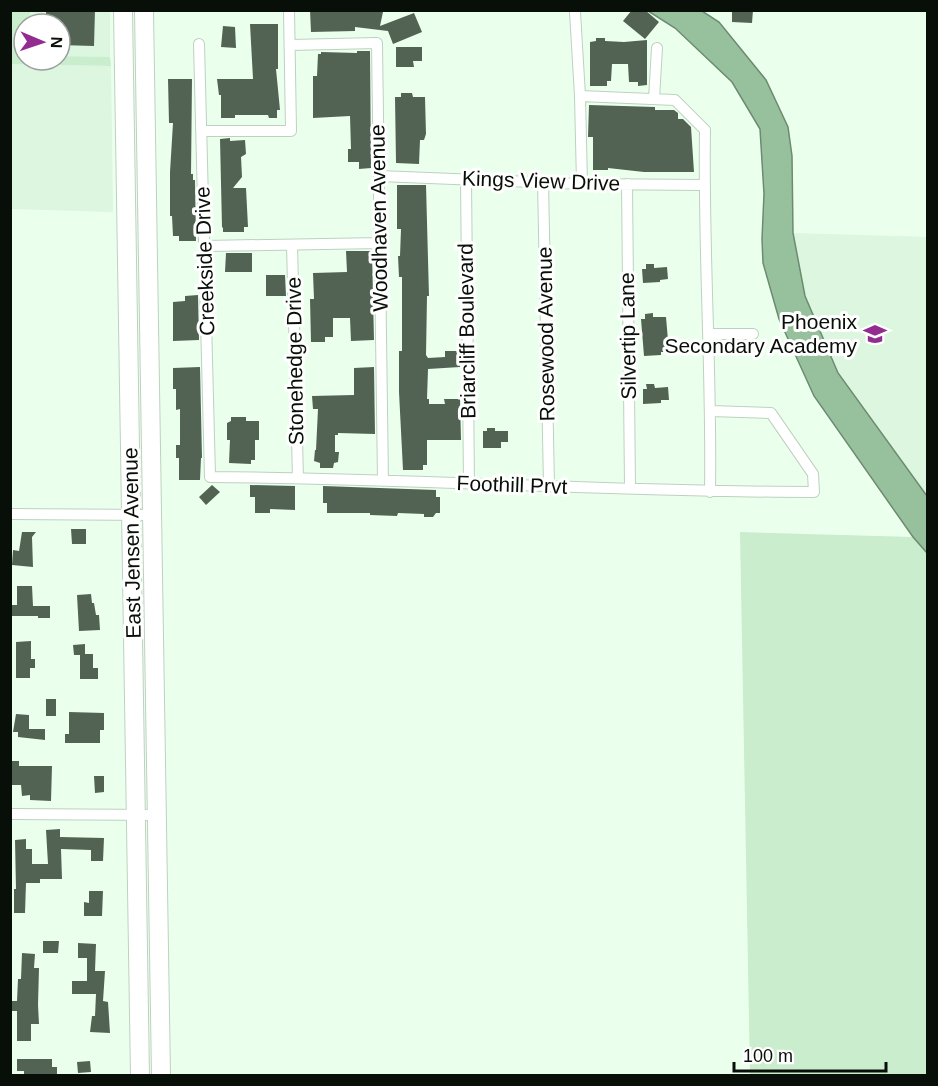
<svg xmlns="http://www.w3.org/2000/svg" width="938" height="1086" viewBox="0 0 938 1086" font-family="Arial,sans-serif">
<rect width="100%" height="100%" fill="#ebffed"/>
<path fill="#dcf6df" d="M30 11H110V57L60 56V24H30Z
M11 64 111 66 113 212 11 209Z
M793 233 927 237V496L838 373 805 296Z"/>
<path fill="#c9edcd" d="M11 10 30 11V24H24V60H60V56L110 57 111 66 11 64Z
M740 532 913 537 927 553V1075H750Z"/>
<path fill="#97c19d" stroke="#6c8b70" stroke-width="1.5" d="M648 11H702L719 22 766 80 788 127 792 156 793 233 805 296 838 373 927 496V553L913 537 814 396 779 319 763 263 762 239 764 194 760 129 732 82 675 28Z"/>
<path fill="#526354" d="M46 10H95L94 46 60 45V24H46Z
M310 10 383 12 380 26 414 13 422 32 393 44 388 31 355 27V31L311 32Z
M632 10H645L659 22 645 39 623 21Z
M732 10H753L752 23 732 22Z
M250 24H278V69H276L280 110H277V118H269L268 115H235V118H221V95H219L217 79H253Z
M223 26 235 27 236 48 221 47Z
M596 38H605V41L624 42 647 40V85L638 86V82H629L628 64H612L611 81H607V86H590V42L596 41Z
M396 47H422V61H413L414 67H396Z
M357 51H370L371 168 359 169V162H348V149H351L350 116 313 118V76H317L318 54H321V52L357 53Z
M168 79H192L191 174H193V180H195L196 241H179V236H173L172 216H170V172L173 123H169Z
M401 93H412L413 97H425L426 134 424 140H420L419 164 396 163 395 97H401Z
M589 105 655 107V110H674L678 113V119H683L691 127 694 172H644L608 168V170H593V137H588Z
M230 138V141L245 140 246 154 241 157 242 177 233 188H246L248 227H244V232H223V228L222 227 220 139Z
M397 185H426L429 296H427L426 355 428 358 445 357V351H460V367L428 369 427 399H429V404H445L444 399H460L461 440H427V465H423V470H403L399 392V351H402V277H399L398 256H400L401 229H397Z
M346 251H372L374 340 351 341 350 318H333V337H325V342H311L310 299H314L313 273 347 272Z
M226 253H252V272H225Z
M646 264H654V268L667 267 668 279 660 280V282L643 283 642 269H646Z
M266 275H285L286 296H266Z
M198 295 199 340 173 341V302L185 301V296Z
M653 313V317H666L669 352H661V355L644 356 641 319H645V314Z
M200 367 202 458H201L200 480H179V458H176V445H180V409L176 410V389H173V368Z
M374 367 375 434 338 433V435H335V452H339L338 462 334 463 333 468H320V463L314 461 315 450H316L318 409H313L312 396 354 395V368Z
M646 384H654L655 388 668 387 669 400H661V403L643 404V389H647Z
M231 417H246V421H259V440H255V460H251V464L229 463 230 440H227V423L231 421Z
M487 428H495V431H508V442H501V448H483V431H487Z
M212 485 220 492 206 505 199 497Z
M250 485 295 486V510L270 509V513H255V497H250Z
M323 486 436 490V497H440V513H436L433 517H424V514L398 513 397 516 370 515V513H327V503H323Z
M71 529H86V544H72Z
M22 532H36L32 537 33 567 12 565 13 550 19 551Z
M17 586H32L33 606H50V618H38V616H11V605H17Z
M91 594 92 603H94L96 615H99L100 630 79 631 77 595Z
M31 641V659H35V668H30V678H16V642Z
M85 644V654H93V668H98V679H80V655H74L73 645Z
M46 699H56V716H46Z
M69 712 104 713V730H100V743H65V734H69Z
M16 714 29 715V729H45V740L18 737V732H13Z
M10 761H19V766H52L51 801 30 800V795L22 796 21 785H10Z
M94 776H104V792L95 793Z
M60 829V837L104 838 103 861H91V850L61 849 62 879H40V883H26L25 913H14V889H16L15 840 26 839V849H32V864H48L46 830Z
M89 891H103L102 916H84V902L89 903Z
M43 941H59L58 953H43Z
M78 943 96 944 95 971H105L103 1001 108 1002 110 1033 90 1032 92 1016H95L96 994H72V981H87V958H78Z
M22 953 35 954 34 968H39L38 1005 39 1024H31V1041H17V1011H12V1001H17L18 979H21Z
M17 1059H52V1067H57V1076H24V1071H17Z
M90 1061 91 1072 78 1073 77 1062Z"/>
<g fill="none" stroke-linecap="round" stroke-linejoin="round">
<g stroke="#bed1c0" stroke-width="12">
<path id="minor" d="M575 12 580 96 582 184
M199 44 210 477C411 478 612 492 814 492L813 474 771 413 711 411
M290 45 377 43 383 481
M580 96 675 100 705 130C703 251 712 371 710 492
M654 99 657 48
M201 131H291L289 10
M379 176 582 184 704 185
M466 179 469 484
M543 181 549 486
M627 184 630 488
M292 245 298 478
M205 246 380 243
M709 334H753
M10 514 152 515
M10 814 157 815"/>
</g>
<g stroke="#bed1c0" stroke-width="20">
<path id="primary" d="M123 10 140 1076
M144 10 161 1076"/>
</g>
<use href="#minor" stroke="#fff" stroke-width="10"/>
<use href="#primary" stroke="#fff" stroke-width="18"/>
</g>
<defs>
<g id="school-bare" transform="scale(1.8)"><path d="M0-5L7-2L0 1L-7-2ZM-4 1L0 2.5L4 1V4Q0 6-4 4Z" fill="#922c91" stroke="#fff" stroke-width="2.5" paint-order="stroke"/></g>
</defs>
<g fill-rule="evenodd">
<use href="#school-bare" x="875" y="334"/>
</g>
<g text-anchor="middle" stroke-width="6" stroke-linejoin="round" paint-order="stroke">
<g font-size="21" fill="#080e08" stroke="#fff">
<text transform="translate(541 181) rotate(2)" y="7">Kings View Drive</text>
<text transform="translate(379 218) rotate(-91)" y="7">Woodhaven Avenue</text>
<text transform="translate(205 261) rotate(-92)" y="7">Creekside Drive</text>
<text transform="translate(467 331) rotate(-91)" y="7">Briarcliff Boulevard</text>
<text transform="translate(546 334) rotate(-91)" y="7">Rosewood Avenue</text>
<text transform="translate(628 336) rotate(-91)" y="7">Silvertip Lane</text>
<text transform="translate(295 361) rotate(-91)" y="7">Stonehedge Drive</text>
<text transform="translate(512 485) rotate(2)" y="7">Foothill Prvt</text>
<text transform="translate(132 543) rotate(-91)" y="7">East Jensen Avenue</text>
</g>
<g font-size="21" fill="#080e08" stroke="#fff" text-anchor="end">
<text x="857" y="329">Phoenix<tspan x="857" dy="24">Secondary Academy</tspan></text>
</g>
</g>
<rect width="938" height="1086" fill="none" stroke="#080e08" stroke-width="24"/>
<g transform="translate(42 42) rotate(92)"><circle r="28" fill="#ffffff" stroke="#9c9f9c" stroke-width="1.5"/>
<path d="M0-4.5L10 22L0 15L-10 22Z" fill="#922c91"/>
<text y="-9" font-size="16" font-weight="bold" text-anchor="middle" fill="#080e08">N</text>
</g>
<path d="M734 1062v9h152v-9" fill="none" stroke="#080e08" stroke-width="3"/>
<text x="743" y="1062" font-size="18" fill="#080e08" stroke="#ffffff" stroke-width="4.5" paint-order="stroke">100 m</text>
</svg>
